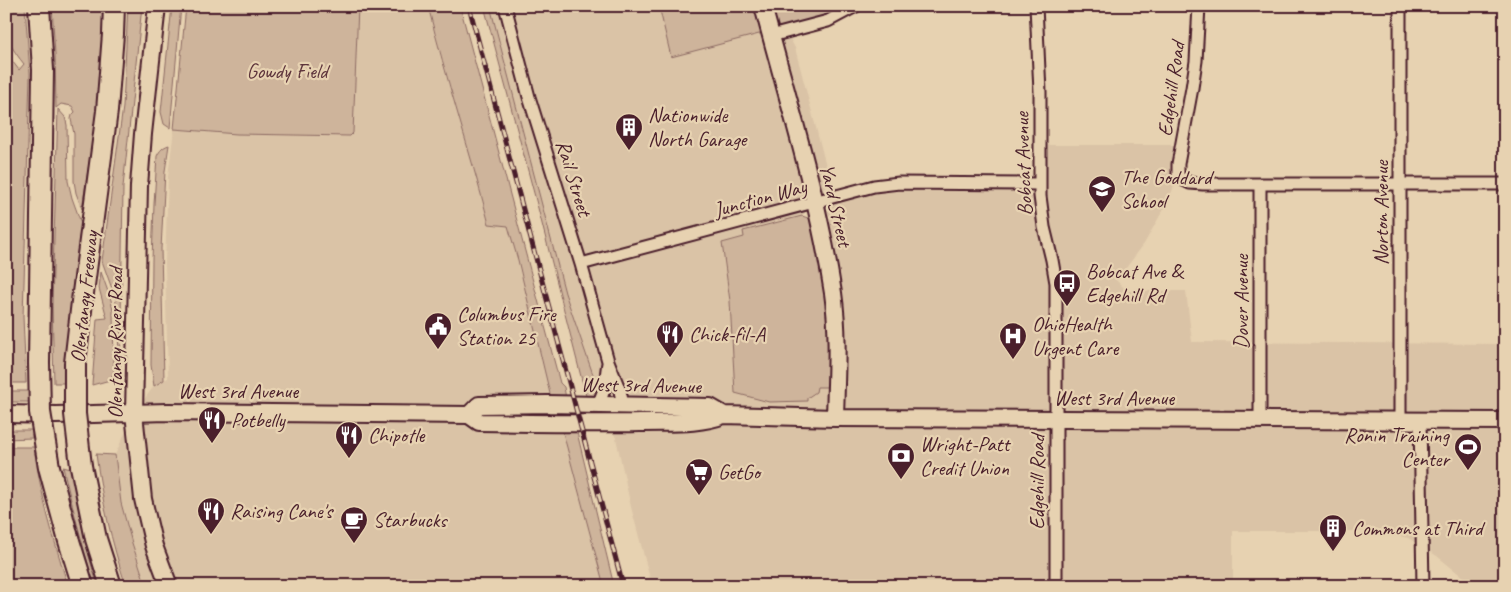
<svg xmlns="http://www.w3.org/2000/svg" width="1511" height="592" viewBox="0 0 1511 592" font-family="Caveat,sans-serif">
<rect width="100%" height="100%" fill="#e7d2b1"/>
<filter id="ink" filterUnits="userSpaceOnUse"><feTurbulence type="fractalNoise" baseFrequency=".02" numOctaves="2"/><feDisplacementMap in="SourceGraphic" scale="10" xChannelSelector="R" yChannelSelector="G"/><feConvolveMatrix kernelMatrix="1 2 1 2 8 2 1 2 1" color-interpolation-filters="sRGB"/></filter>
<g filter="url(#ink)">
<path fill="#dac3a6" d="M358 6H428L443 66 469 149 489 224 508 225 518 260 551 398 561 425 604 586H146L132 543 121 503 115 455 134 413 154 386 168 378 165 264 168 177 174 129 237 134 350 136 353 133Z
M490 6H779L786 31 795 48 830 181 802 216 743 231 744 237 722 243 730 301 735 392 807 398 814 394 817 387H829L811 219 836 190 872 181 906 177H1020L1038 182 1040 145H1181L1178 177 1167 203 1144 244 1123 272 1116 280 1127 291H1186L1192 342 1505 344V586H1474L1437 556 1408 538 1376 531H1233V586H652L631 507 616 438 613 432 606 428 598 398V389L565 293Z"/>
<path fill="#ceb49b" stroke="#8c6a63" d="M6 6H25L30 74 23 317 26 383H6V53L19 70 24 64C5 40 6 36 6 6Z
M52 6H104L97 110 82 209 76 193 74 181V134L71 119 72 115 75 112 72 106 61 104 56 108 55 54Z
M128 6H142L123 187 120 389 117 388 119 373 118 314 115 297 102 261 123 107Z
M172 6H181L170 128 164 124 161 112Z
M186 6H358L353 133 350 136 237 134 174 129Z
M428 6H460L560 383 564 387 566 399 551 398 518 260 508 226 489 224C470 151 446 79 428 6Z
M484 6H490L565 293 598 389V398L588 404 538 208Z
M659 6H856L851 10 671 57Z
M58 109 65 117 67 125 68 181 72 198 81 223 71 298 66 383H54L52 305Z
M169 145 165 171 161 249 164 380 154 386 151 365 152 260 154 204 157 156C160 150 163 147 169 145Z
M802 216 811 219 813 224 827 305 829 387H817L816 392 807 398V401L769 402 735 393 730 301 722 243 744 237 743 231Z
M101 272 111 300 113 311 114 371 110 380 92 385 97 319 107 318 99 288Z
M6 391H29V402H6Z
M575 424 614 586H604L561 425Z
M6 430H32V438L6 439Z
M6 447H34C40 494 54 540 68 586H6Z
M96 454 115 455 121 503 132 543 146 586H126C111 541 102 500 96 454Z
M63 467 71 469C78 508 85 548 98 586H95L93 581C82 543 72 506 63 467Z"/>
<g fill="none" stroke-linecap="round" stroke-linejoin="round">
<g stroke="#4a1f2b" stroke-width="15">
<path id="street" d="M505 6 529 97 581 264 608 361 620 391 623 405
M1036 6 1040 92V196L1044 227 1052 260 1056 283V586
M1199 6 1196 61 1192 88 1178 164V177L1190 183 1203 184H1505
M1400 6V420
M771 36 828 21 856 6
M1260 184V420
M581 264 874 186 899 183 1040 184
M596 405C607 392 605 378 608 363
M1420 421 1423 586"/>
</g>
<g stroke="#4a1f2b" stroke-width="20">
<path id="secondary" d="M157 6 143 134 139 186 134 413 143 499 154 546 169 586
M763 6C788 101 818 196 833 293 839 334 836 377 835 418
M6 414 56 415 168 412 469 415 479 422C533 423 587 424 640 423 668 422 698 425 724 415L835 418 1505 421
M469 415 479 405 547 404 710 407 724 415"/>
</g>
<g stroke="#4a1f2b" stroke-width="24">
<path id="highway" d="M39 363 43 70 39 6
M75 363 83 293 107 111 113 34 114 6
M81 466 96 539 111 586
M49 467 69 541 83 586"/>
</g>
<use href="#street" stroke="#e7d2b1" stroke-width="11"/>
<use href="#secondary" stroke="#e7d2b1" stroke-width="16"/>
<use href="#highway" stroke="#e7d2b1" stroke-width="20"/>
<g stroke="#4a1f2b" stroke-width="5">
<path id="rail" d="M469 6 623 586"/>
</g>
<use href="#rail" stroke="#e7d2b1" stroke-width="3" stroke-dasharray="9" stroke-linecap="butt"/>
<g stroke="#4a1f2b" stroke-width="24" stroke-linecap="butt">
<path id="highway-bridge" d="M39 363 40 412 49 467
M75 363V414L81 466"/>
</g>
<use href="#highway-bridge" stroke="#e7d2b1" stroke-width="20"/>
</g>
</g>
<defs>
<g id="building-pin" transform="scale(1.4375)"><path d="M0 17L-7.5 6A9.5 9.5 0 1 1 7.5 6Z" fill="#4a1f2b" stroke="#e7d2b1"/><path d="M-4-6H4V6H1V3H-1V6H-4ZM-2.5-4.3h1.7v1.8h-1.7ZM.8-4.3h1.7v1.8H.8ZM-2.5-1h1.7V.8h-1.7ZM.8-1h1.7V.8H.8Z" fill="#fff"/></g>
<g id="school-pin" transform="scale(1.4375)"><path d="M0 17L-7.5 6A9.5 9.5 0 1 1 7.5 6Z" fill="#4a1f2b" stroke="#e7d2b1"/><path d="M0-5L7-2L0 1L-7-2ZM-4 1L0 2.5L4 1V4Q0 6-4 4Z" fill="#fff"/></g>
<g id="bus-pin" transform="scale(1.4375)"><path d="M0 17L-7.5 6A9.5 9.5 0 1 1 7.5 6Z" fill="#4a1f2b" stroke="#e7d2b1"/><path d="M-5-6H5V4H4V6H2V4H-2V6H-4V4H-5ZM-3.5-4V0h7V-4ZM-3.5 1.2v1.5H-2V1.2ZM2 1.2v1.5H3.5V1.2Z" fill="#fff"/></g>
<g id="civic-pin" transform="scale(1.4375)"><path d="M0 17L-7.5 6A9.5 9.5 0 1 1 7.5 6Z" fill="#4a1f2b" stroke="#e7d2b1"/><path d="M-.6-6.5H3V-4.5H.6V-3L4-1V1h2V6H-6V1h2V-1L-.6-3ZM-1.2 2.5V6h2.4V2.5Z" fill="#fff"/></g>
<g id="restaurant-pin" transform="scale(1.4375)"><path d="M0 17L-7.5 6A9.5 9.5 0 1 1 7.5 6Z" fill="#4a1f2b" stroke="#e7d2b1"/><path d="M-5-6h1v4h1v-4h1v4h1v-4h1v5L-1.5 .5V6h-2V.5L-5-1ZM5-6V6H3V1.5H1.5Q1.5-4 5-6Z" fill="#fff"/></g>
<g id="hospital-pin" transform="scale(1.4375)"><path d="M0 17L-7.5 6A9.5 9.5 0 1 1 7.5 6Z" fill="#4a1f2b" stroke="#e7d2b1"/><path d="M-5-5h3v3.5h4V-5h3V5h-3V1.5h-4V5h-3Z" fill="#fff"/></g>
<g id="stadium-pin" transform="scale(1.4375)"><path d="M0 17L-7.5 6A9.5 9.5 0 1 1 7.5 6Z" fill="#4a1f2b" stroke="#e7d2b1"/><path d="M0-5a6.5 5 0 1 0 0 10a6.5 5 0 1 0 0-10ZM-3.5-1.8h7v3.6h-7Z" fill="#fff"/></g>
<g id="bank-pin" transform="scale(1.4375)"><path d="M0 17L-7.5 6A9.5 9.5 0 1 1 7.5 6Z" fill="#4a1f2b" stroke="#e7d2b1"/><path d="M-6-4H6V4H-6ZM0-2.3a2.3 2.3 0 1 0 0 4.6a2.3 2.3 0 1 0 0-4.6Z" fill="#fff"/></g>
<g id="supermarket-pin" transform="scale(1.4375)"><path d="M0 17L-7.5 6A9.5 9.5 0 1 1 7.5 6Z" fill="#4a1f2b" stroke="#e7d2b1"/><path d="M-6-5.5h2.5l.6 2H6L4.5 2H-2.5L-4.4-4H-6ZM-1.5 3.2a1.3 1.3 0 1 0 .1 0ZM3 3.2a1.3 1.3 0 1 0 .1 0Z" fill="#fff"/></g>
<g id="cafe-pin" transform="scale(1.4375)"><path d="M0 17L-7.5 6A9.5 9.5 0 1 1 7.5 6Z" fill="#4a1f2b" stroke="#e7d2b1"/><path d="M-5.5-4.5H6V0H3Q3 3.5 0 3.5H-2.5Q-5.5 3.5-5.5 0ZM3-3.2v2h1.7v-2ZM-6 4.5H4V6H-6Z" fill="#fff"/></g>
</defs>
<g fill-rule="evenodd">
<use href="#building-pin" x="629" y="127"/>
<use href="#school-pin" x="1102" y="189"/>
<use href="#bus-pin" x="1067" y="283"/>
<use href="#civic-pin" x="438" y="326"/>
<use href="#restaurant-pin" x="670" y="334"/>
<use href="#hospital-pin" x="1013" y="336"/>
<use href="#restaurant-pin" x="212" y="420"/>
<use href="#restaurant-pin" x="349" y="435"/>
<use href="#stadium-pin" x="1468" y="447"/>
<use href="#bank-pin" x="901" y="456"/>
<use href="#supermarket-pin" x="699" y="472"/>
<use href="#restaurant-pin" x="211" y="511"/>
<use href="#cafe-pin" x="354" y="520"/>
<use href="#building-pin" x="1333" y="528"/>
</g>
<g text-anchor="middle" stroke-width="4.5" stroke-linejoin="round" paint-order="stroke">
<g font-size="21" fill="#5e353c" stroke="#e7d2b1">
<text x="287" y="78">Gowdy Field</text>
</g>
<g font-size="21" fill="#4a1f2b" stroke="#e7d2b1">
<text transform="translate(1171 89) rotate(-82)" y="7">Edgehill Road</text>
<text transform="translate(1023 164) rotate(-92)" y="7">Bobcat Avenue</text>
<text transform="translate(574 178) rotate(73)" y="7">Rail Street</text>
<text transform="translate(760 198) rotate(-15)" y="7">Junction Way</text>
<text transform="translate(836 205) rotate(77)" y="7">Yard Street</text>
<text transform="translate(1381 213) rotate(-90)" y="7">Norton Avenue</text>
<text transform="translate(84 297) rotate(-84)" y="7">Olentangy Freeway</text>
<text transform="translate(1241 302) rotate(-90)" y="7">Dover Avenue</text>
<text transform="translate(115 343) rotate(-90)" y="7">Olentangy River Road</text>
<text transform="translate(641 385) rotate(1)" y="7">West 3rd Avenue</text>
<text x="238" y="398">West 3rd Avenue</text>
<text x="1114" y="405">West 3rd Avenue</text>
<text transform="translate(1037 482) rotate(-90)" y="7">Edgehill Road</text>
</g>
<g font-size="21" fill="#4a1f2b" stroke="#e7d2b1" text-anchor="start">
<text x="648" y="122">Nationwide<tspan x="648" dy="24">North Garage</tspan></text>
<text x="1121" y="184">The Goddard<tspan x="1121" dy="24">School</tspan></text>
<text x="1086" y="278">Bobcat Ave &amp;<tspan x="1086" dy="24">Edgehill Rd</tspan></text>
<text x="457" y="321">Columbus Fire<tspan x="457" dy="24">Station 25</tspan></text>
<text x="1032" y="331">OhioHealth<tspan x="1032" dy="24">Urgent Care</tspan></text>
<text x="689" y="341">Chick-fil-A</text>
<text x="231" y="427">Potbelly</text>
<text x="368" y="442">Chipotle</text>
<text x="1449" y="442" text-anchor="end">Ronin Training<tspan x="1449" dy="24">Center</tspan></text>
<text x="920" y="451">Wright-Patt<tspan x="920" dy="24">Credit Union</tspan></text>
<text x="718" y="479">GetGo</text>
<text x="230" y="518">Raising Cane's</text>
<text x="373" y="527">Starbucks</text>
<text x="1352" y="535">Commons at Third</text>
</g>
</g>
<rect width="1511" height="592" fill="none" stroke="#e7d2b1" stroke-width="25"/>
<rect x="12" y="12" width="1486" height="567" fill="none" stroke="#4a1f2b" stroke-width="2" filter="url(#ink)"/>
</svg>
